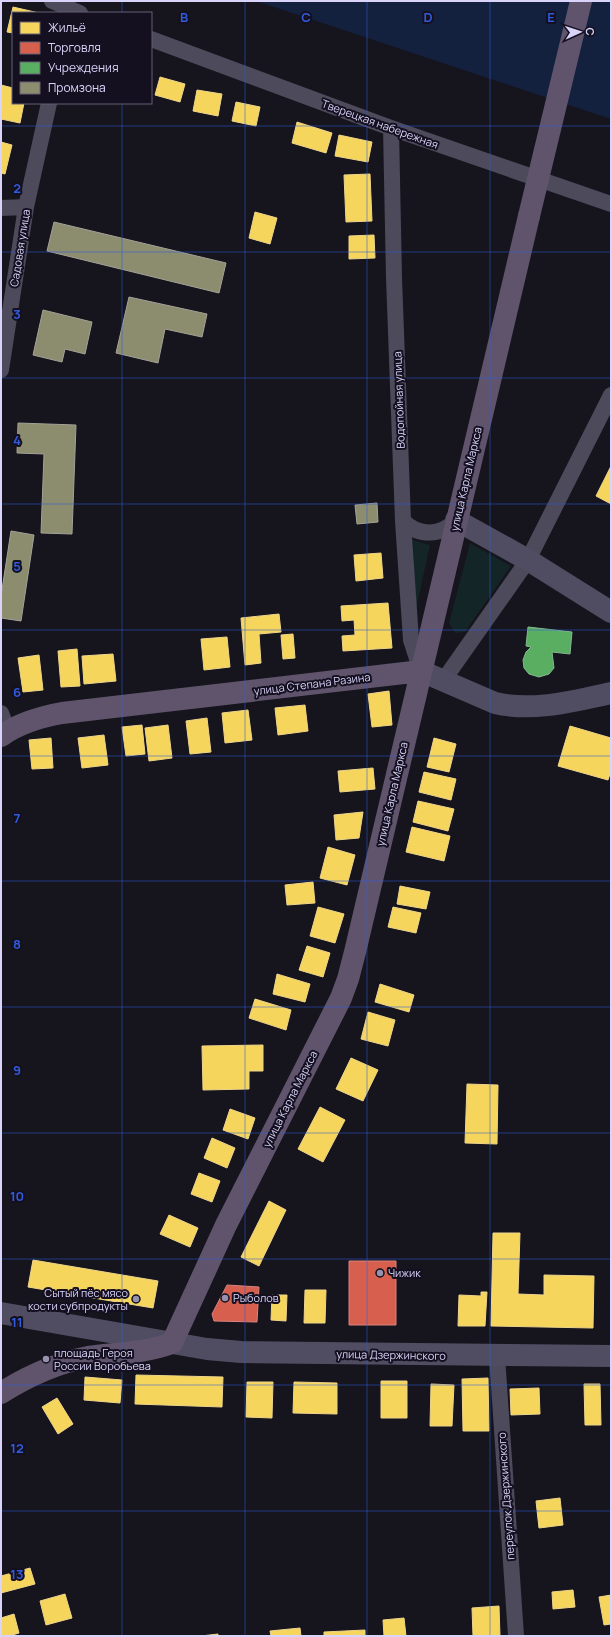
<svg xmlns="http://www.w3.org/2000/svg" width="612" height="1637" viewBox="0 0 612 1637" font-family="Manrope,sans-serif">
<rect width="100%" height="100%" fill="#16141c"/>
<path fill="#142527" d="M413 540 430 545 415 614Z
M470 543 511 566 465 632 455 633 449 623Z"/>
<path fill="#13203e" d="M256 1H611V119L605 117Z"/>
<path fill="#f6d55c" stroke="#eed58b" d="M13 7 39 13H13V33L7 32Z
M160 77 185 84 180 102 155 95Z
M1 85 13 88V103H24L20 123 1 119Z
M197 90 222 94 218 116 193 111Z
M236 102 260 107 256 126 232 121Z
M297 122 332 133 326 153 292 143Z
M339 135 372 142 368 162 335 156Z
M1 142 12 145 5 174 1 173Z
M370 174 372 221 346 222 344 175Z
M255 212 277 218 270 244 249 238Z
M374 235 375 258 349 259V236Z
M611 466V504L596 496Z
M381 553 383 578 356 581 354 555Z
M388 603 392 648 343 651 342 636 355 635 354 620 342 621 341 606Z
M279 614 281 632 259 634 261 663 245 665 241 618Z
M293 634 295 658 283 659 281 635Z
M227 637 230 667 204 670 201 639Z
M77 649 80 686 61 687 58 651Z
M113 654 116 681 84 684 82 656Z
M39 655 43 690 23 692 18 658Z
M389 691 392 725 372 727 368 694Z
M305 705 308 731 278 735 275 708Z
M248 710 252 740 225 743 222 713Z
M207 718 211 752 190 754 186 721Z
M142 725 145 754 126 756 122 727Z
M168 725 172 758 149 761 145 728Z
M570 726 611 738V771L608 780 558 766Z
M104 735 108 765 82 768 78 738Z
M51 738 53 768 32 769 29 740Z
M434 738 456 744 449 772 427 767Z
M373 768 375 789 340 792 338 771Z
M424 772 456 779 451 800 419 792Z
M418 801 454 809 448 831 413 822Z
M363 812 359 838 336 840 334 815Z
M412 827 450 836 444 861 406 852Z
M328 847 355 855 347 885 320 878Z
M313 882 315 903 287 905 285 885Z
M400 886 430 892 426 909 397 904Z
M318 907 344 914 335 943 310 936Z
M393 907 421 913 416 933 388 927Z
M307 946 330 953 323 977 299 970Z
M277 974 310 984 305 1002 273 994Z
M380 984 414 995 409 1012 375 1002Z
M255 999 291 1010 286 1030 249 1018Z
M368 1012 395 1020 388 1046 361 1039Z
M263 1045V1071H249V1089L203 1090 202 1046Z
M351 1058 378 1070 363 1101 336 1089Z
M467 1084 498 1085 497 1144 465 1143Z
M320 1107 345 1120 323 1162 298 1149Z
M230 1109 255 1118 248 1139 223 1130Z
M212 1138 235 1148 227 1168 204 1158Z
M199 1173 220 1181 212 1202 191 1194Z
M269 1201 286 1210 259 1266 241 1257Z
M169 1215 198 1228 190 1247 160 1234Z
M493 1233H520L518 1294 544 1295V1275L594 1276 593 1328 491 1326Z
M33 1260 158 1281 153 1308 28 1287Z
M305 1290H326L325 1323H304Z
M481 1292H487L485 1326H458L459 1295 481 1296Z
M272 1295H287L286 1321 271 1320Z
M136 1375 223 1377 222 1407 135 1404Z
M85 1377 122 1380 120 1403 84 1400Z
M488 1378 489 1431H463L462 1379Z
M381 1381H407V1418H381Z
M247 1382H273L272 1418 246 1417Z
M294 1382 337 1383V1414L293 1413Z
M431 1384 454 1385 452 1426H430Z
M584 1384H600L601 1425H585Z
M539 1388 540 1414 511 1415 510 1389Z
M57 1398 73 1424 58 1434 42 1407Z
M560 1498 563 1525 539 1528 536 1501Z
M30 1568 35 1584 1 1593V1576Z
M573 1590 575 1607 553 1609 552 1592Z
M65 1594 72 1618 46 1625 40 1601Z
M611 1595V1624L604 1625 599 1597Z
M499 1606 500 1636H473L472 1608Z
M14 1614 19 1633 9 1636H1V1618Z
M404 1618 406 1636H384L383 1620Z
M300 1628 301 1636H271L270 1631Z
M365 1630V1636H324V1632Z
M218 1634V1636H201Z"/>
<path fill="#d6604d" stroke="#d88381" d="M349 1261H396V1325H349Z
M227 1285 259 1287 257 1322 214 1321 212 1314Z"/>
<path fill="#5aae61" stroke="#81b98f" d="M528 627 572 632 570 654 552 652 554 668 549 674 539 677 529 674 524 668 523 660 526 652 531 647 526 646Z"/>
<path fill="#8c8c6e" stroke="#a4a298" d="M54 222 226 263 219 293 47 251Z
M129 297 207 314 202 337 165 329 158 363 116 353Z
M43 310 92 322 85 354 65 349 62 362 33 355Z
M18 423 76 425 72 534 41 533 44 454 17 453Z
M377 503 378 522 357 524 355 505Z
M11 531 34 535 21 621 1 618V596Z"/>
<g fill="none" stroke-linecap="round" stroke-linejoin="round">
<path stroke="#4c4a5b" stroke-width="16" d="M52 1 80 13
M151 39 391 128 611 204
M391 128 394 278 403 521 411 640 421 671
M1 208 26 207
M1 370 26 207 49 103
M403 521C419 537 441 536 456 520
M443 681 528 560 611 395
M1 713 8 731
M497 1356 516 1636"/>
<path stroke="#504d62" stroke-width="22" d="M456 520 528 560 611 612
M421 671 495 703C533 712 574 701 611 693
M1 1313 207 1349 241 1352 611 1356"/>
<path stroke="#5f546c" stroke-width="22" d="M1 736C19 723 40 717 62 713L421 671
M1 1393C28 1376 56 1363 88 1357 117 1353 145 1353 172 1343L226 1225 341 998 348 979 355 952 529 216"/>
<path stroke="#5f546c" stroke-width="22" d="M529 216 581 1"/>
</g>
<path fill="none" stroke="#305bdb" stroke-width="1" stroke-opacity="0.55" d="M122 1V13M245 1V1636M367 1V1636M490 1V1636M122 103V1636M1 126H611M1 252H611M1 378H611M1 504H611M1 630H611M1 756H611M1 881H611M1 1007H611M1 1133H611M1 1259H611M1 1385H611M1 1511H611"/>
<g fill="#9691ac" stroke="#141020" stroke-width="1.5">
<circle cx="380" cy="1273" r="4"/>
<circle cx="225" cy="1298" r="4"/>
<circle cx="136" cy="1299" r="4"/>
<circle cx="46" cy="1359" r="4"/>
</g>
<g text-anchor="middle" stroke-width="4" stroke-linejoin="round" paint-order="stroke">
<g font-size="11" fill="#dbd4fa" stroke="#141020">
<text transform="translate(380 124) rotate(20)" y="4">Тверецкая набережная</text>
<text transform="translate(20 248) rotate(-81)" y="4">Садовая улица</text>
<text transform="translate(399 400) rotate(-92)" y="4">Водопойная улица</text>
<text transform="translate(466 479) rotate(-77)" y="4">улица Карла Маркса</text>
<text transform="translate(312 684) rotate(-7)" y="4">улица Степана Разина</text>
<text transform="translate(392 794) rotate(-77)" y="4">улица Карла Маркса</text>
<text transform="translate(290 1099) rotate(-63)" y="4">улица Карла Маркса</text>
<text transform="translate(391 1355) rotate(1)" y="4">улица Дзержинского</text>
<text transform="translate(506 1496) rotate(-94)" y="4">переулок Дзержинского</text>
</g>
<g font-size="11" fill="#dbd4fa" stroke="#141020" text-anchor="start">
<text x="388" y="1277">Чижик</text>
<text x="128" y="1297" text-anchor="end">Сытый пёс мясо<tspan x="128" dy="13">кости субпродукты</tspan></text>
<text x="233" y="1302">Рыболов</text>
<text x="54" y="1357">площадь Героя<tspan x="54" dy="13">России Воробьева</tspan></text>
</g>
</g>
<g font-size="13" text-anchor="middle" font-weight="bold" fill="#305bdb" stroke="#141020" stroke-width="4" stroke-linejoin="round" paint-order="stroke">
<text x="184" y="22">B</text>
<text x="306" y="22">C</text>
<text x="428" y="22">D</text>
<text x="551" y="22">E</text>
<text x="17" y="193">2</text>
<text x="17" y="319">3</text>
<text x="17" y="445">4</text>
<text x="17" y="571">5</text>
<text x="17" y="697">6</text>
<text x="17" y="823">7</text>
<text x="17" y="949">8</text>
<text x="17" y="1075">9</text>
<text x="17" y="1201">10</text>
<text x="17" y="1327">11</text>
<text x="17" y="1453">12</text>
<text x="17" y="1579">13</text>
</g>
<rect width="612" height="1637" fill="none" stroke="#dbd4fa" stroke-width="4"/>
<rect x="12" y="12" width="140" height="92" fill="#141020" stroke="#645e77"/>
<rect x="20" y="22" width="20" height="12" fill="#f6d55c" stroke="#645e77"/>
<text x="48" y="32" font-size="12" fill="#dbd4fa">Жильё</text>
<rect x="20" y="42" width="20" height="12" fill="#d6604d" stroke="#645e77"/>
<text x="48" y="52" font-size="12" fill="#dbd4fa">Торговля</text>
<rect x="20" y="62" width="20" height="12" fill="#5aae61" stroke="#645e77"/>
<text x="48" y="72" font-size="12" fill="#dbd4fa">Учреждения</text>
<rect x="20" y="82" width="20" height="12" fill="#8c8c6e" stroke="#645e77"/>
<text x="48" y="92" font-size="12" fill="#dbd4fa">Промзона</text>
<g transform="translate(580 32) rotate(87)" stroke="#141020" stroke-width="3" paint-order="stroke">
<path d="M0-3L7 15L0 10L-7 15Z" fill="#dbd4fa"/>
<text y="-6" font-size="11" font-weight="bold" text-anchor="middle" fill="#dbd4fa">С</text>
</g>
</svg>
